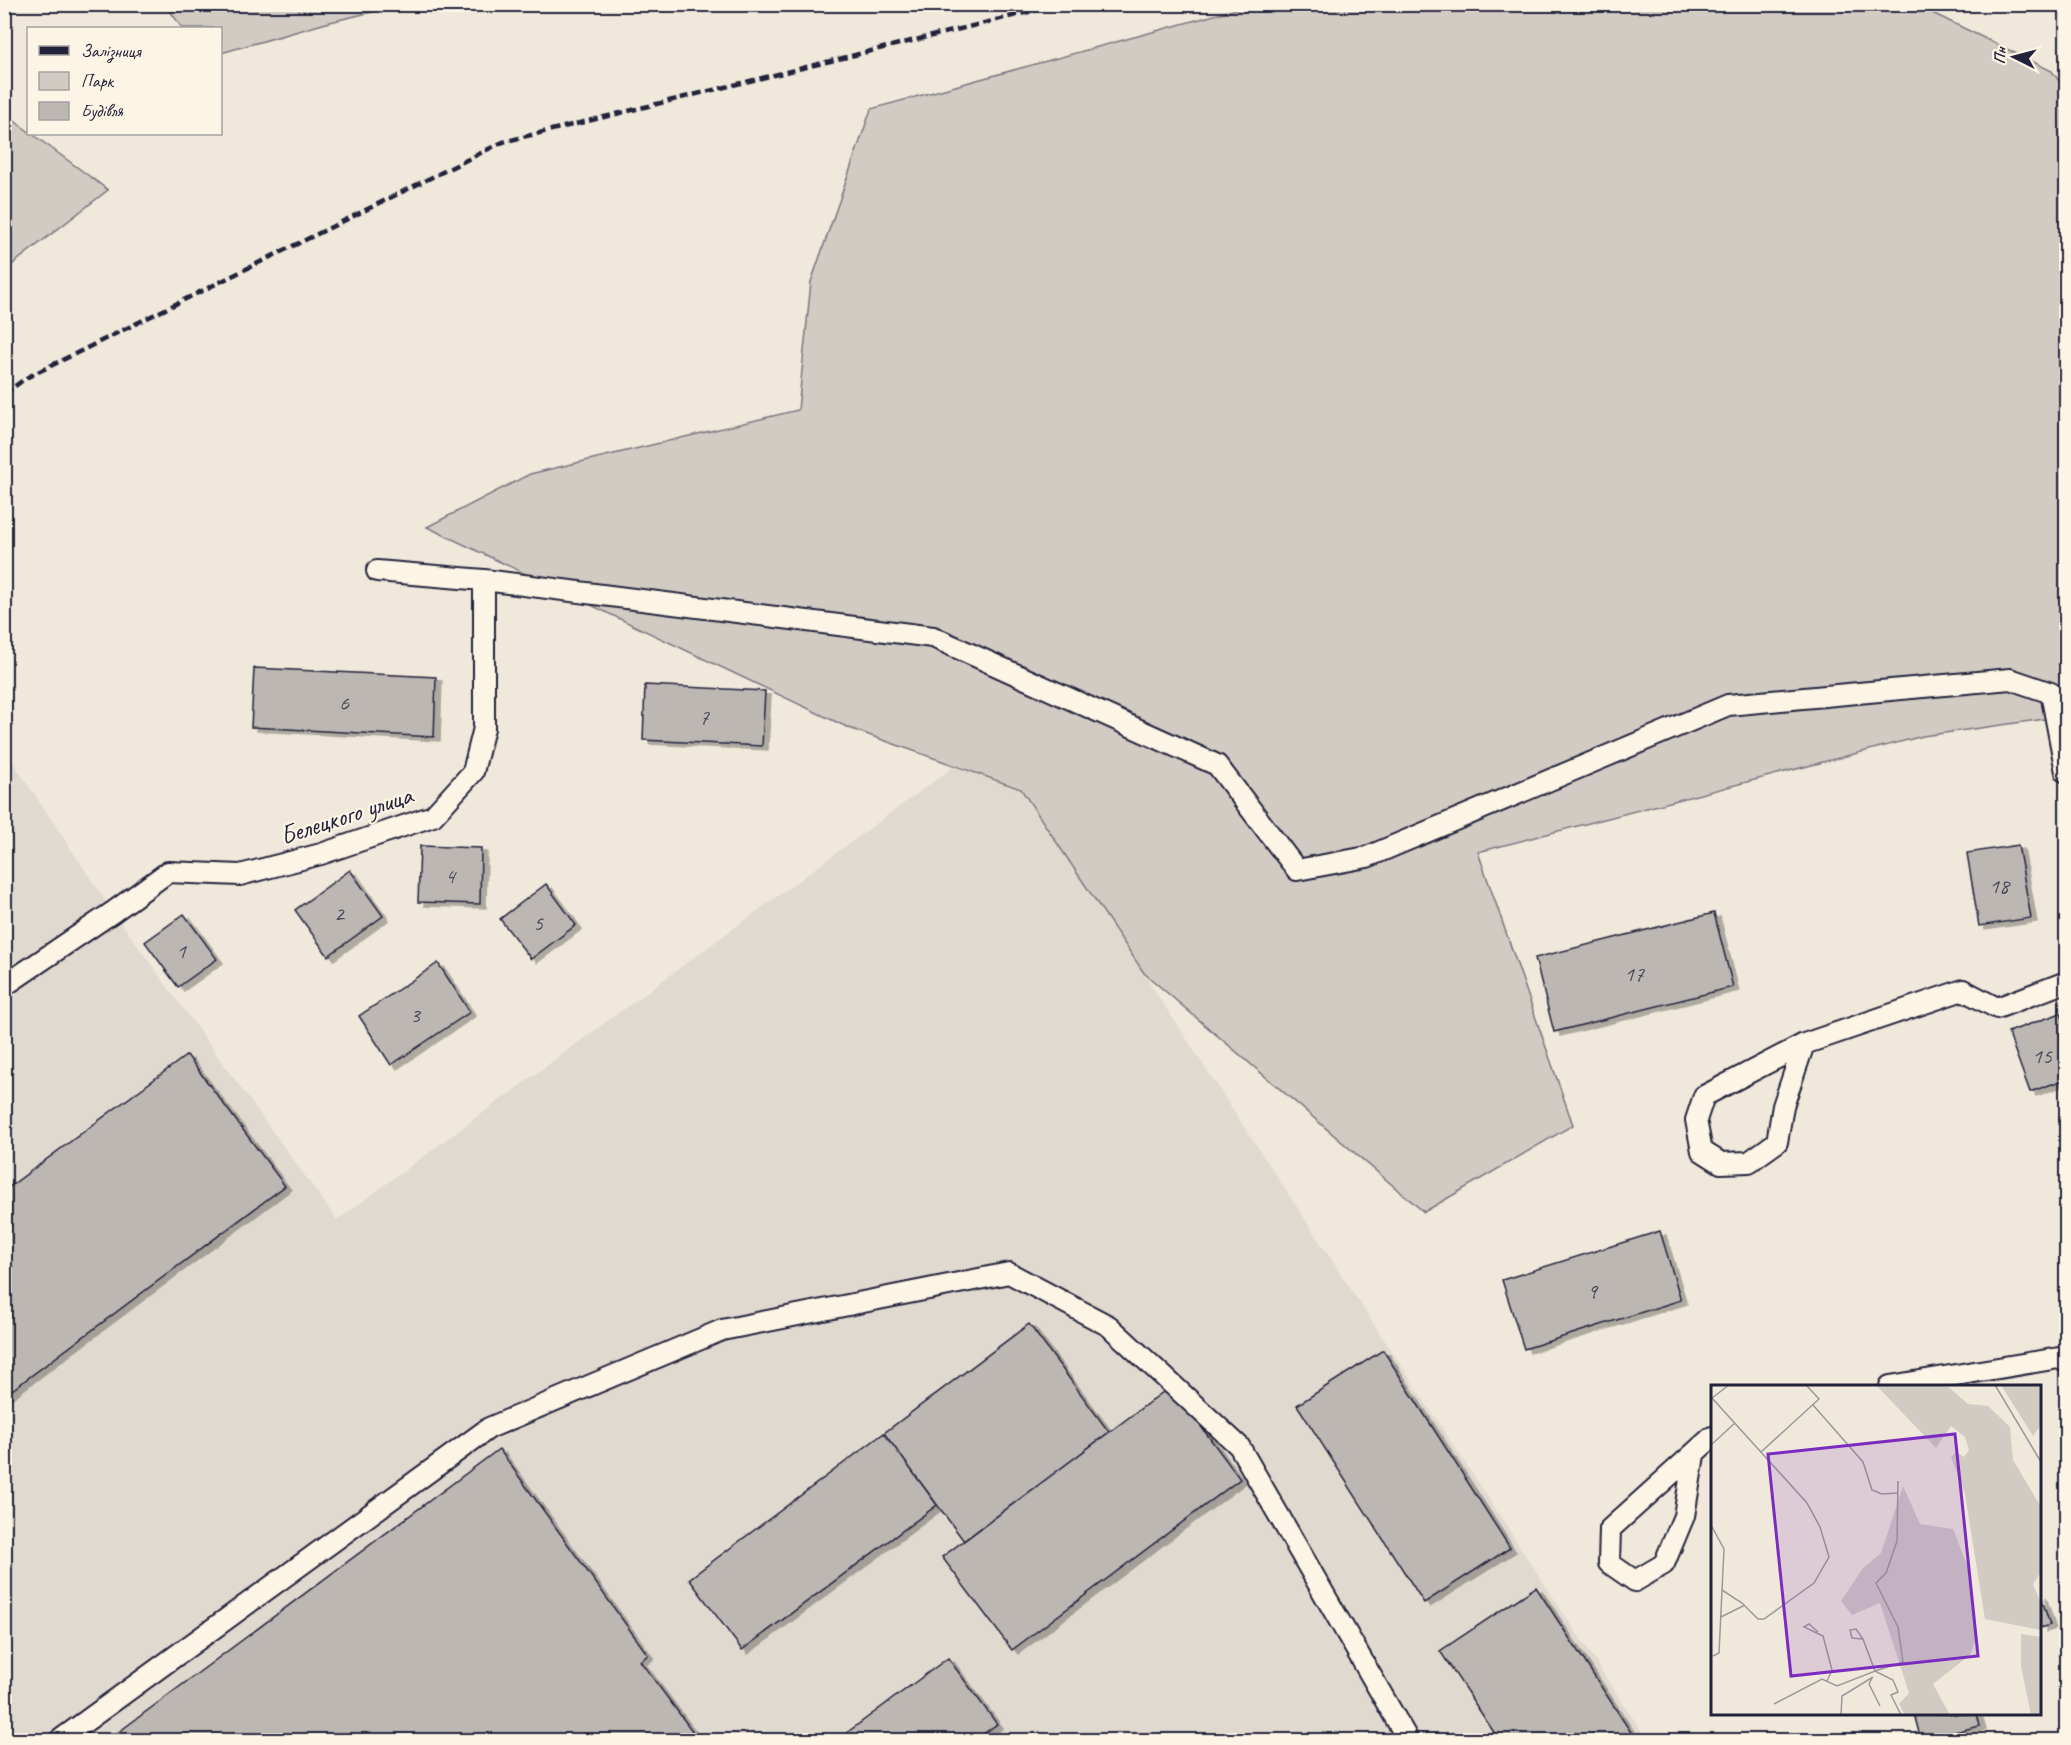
<svg xmlns="http://www.w3.org/2000/svg" width="2071" height="1745" viewBox="0 0 2071 1745" font-family="Caveat,sans-serif">
<defs>
<filter id="shadow"><feDropShadow dx="6" dy="4" stdDeviation="0" flood-color="#0004"/></filter>
</defs>
<rect width="100%" height="100%" fill="#efe8db"/>
<filter id="ink" filterUnits="userSpaceOnUse"><feTurbulence type="fractalNoise" baseFrequency=".0167" numOctaves="2"/><feDisplacementMap in="SourceGraphic" scale="12" xChannelSelector="R" yChannelSelector="G"/><feConvolveMatrix kernelMatrix="1 2 1 2 8 2 1 2 1" color-interpolation-filters="sRGB"/></filter>
<g filter="url(#ink)">
<path fill="#e0d9cf" d="M990 740 1647 1740H5L4 749 113 912 337 1220Z"/>
<path fill="#d1cbc3" stroke="#7a767f" stroke-width="1.5" d="M166 5 167 4 402 5 330 22 221 53 220 28H182Z
M1251 5H1916L2052 71 2066 91V716L1923 736 1478 852 1573 1125 1424 1212 1144 973 1021 789 849 728 427 527 530 474 798 410 811 282 871 109Z
M5 114 108 190 5 270 4 114Z"/>
<path fill="#bcb7b3" stroke="#22223b" stroke-width="1.5" filter="url(#shadow)" d="M254 668 436 677 434 737 251 727Z
M645 685 765 691 762 746 643 740Z
M2018 845 2031 918 1979 926 1967 853Z
M420 846 481 848 480 904 418 902Z
M350 870 383 916 328 956 295 910Z
M546 884 576 925 531 959 500 919Z
M1714 913 1733 987 1554 1032 1535 958Z
M184 914 217 959 178 987 145 942Z
M438 963 470 1012 391 1065 359 1016Z
M2061 1013 2066 1029V1079L2030 1092 2008 1032Z
M187 1055 285 1186 4 1396V1191Z
M1660 1231 1681 1300 1524 1349 1502 1280Z
M1029 1324 1109 1432 964 1541 884 1433Z
M1383 1350 1510 1548 1424 1603 1297 1405Z
M1171 1386 1240 1479 1012 1650 942 1557Z
M884 1433 937 1505 742 1650 689 1579Z
M499 1449 648 1655 640 1661 699 1740H108Z
M1536 1587 1636 1740H1499L1440 1651Z
M2040 1593 2050 1625 2040 1628Z
M948 1658 997 1724 975 1740H837Z
M1914 1714H1977L1980 1726 1921 1740Z"/>
<g fill="none" stroke-linecap="round" stroke-linejoin="round">
<g stroke="#22223b" stroke-width="24">
<path id="service" d="M377 571 484 580 933 637 1217 765 1297 870 1367 857 1728 705 2010 679 2051 693 2066 772
M4 986 113 912 168 872 240 875 321 854 433 816 473 772 484 728V580
M1804 1044 1783 1106 1777 1142 1749 1162 1721 1163 1702 1151 1696 1120 1704 1096 1804 1044 1963 990 1997 1008 2066 982
M1890 1386 2059 1358 2066 1362
M1694 1455 1684 1516 1664 1564 1635 1581 1609 1563 1610 1529 1712 1437
M60 1740 489 1428 722 1330 1009 1273 1109 1326 1239 1446 1408 1740"/>
</g>
<use href="#service" stroke="#fcf5e5" stroke-width="20"/>
<path stroke="#22223b" stroke-width="4.5" stroke-dasharray="9 4.5" stroke-linecap="butt" d="M4 394 26 378 503 142 1061 4"/>
</g>
</g>
<g text-anchor="middle" stroke-width="4.5" stroke-linejoin="round" paint-order="stroke">
<g font-size="22" fill="#484759">
<text x="344" y="710">6</text>
<text x="704" y="724">7</text>
<text x="450" y="883">4</text>
<text x="1999" y="893">18</text>
<text x="339" y="921">2</text>
<text x="538" y="930">5</text>
<text x="181" y="958">1</text>
<text x="1634" y="981">17</text>
<text x="415" y="1022">3</text>
<text x="2042" y="1063">15</text>
<text x="1592" y="1298">9</text>
</g>
<g font-size="26" fill="#22223b" stroke="#fcf5e5">
<text transform="translate(346 815) rotate(-18)" y="9">Белецкого улица</text>
</g>
</g>
<g transform="translate(1711 1385)">
<rect width="330" height="330" fill="#efe8db"/>
<path d="M165 0H235L257 19 277 21 299 42 302 75 330 122V187L322 199 330 218V245L274 234 254 109 240 72 245 67 253 72 258 65 254 52 240 41 225 63ZM290 0H327L330 4V40L322 51ZM192 101 209 139 242 144 258 185 265 253 259 270 222 299 239 330H194L188 319 198 308 169 218 141 230 130 216 152 183 170 168ZM310 249 330 252V330H320L310 281Z" fill="#d1cbc3"/>
<path fill="none" stroke="#9d999b" stroke-width="1.5" d="M284 0 330 77M102 20 152 77 161 105 171 109 187 108M0 60 24 38M50 67 108 14 95 0M0 140 13 164 8 268 2 271M11 205 31 218 47 234H53L103 198 118 172 109 142 96 118 1 13 18 0M10 232 34 220M107 247 98 239 93 242 112 251 121 285 116 296M152 254 141 253 139 245 145 244 152 254 164 286 192 277 187 242 165 198 175 188 186 156 187 96M161 293 158 299 169 321M63 319 111 294 126 301 164 286 182 295 187 307 180 310 190 330M130 330 131 311 162 292"/>
<path fill="#7b2cbf" fill-opacity="0.15" stroke="#7b2cbf" stroke-width="3" d="M244 49 267 271 80 291 57 69Z"/>
<rect width="330" height="330" fill="none" stroke="#22223b" stroke-width="3"/>
</g>
<rect width="2071" height="1745" fill="none" stroke="#fcf5e5" stroke-width="24"/>
<rect x="12" y="12" width="2047" height="1721" fill="none" stroke="#22223b" stroke-width="2" filter="url(#ink)"/>
<rect x="27" y="27" width="195" height="108" fill="#fcf5e5" stroke="#a5a1a1" stroke-width="1.5"/>
<rect x="39" y="46" width="30" height="9" fill="#22223b" stroke="#a5a1a1" stroke-width="1.5"/>
<text x="81" y="57" font-size="18" fill="#22223b">Залізниця</text>
<rect x="39" y="72" width="30" height="18" fill="#d1cbc3" stroke="#a5a1a1" stroke-width="1.5"/>
<text x="81" y="87" font-size="18" fill="#22223b">Парк</text>
<rect x="39" y="102" width="30" height="18" fill="#bcb7b3" stroke="#a5a1a1" stroke-width="1.5"/>
<text x="81" y="117" font-size="18" fill="#22223b">Будівля</text>
<g transform="translate(2014 57) rotate(276)" stroke="#fcf5e5" stroke-width="4.5" paint-order="stroke">
<path d="M0-4.5L10 22L0 15L-10 22Z" fill="#22223b"/>
<text y="-9" font-size="16" font-weight="bold" text-anchor="middle" fill="#22223b">Пн</text>
</g>
</svg>
